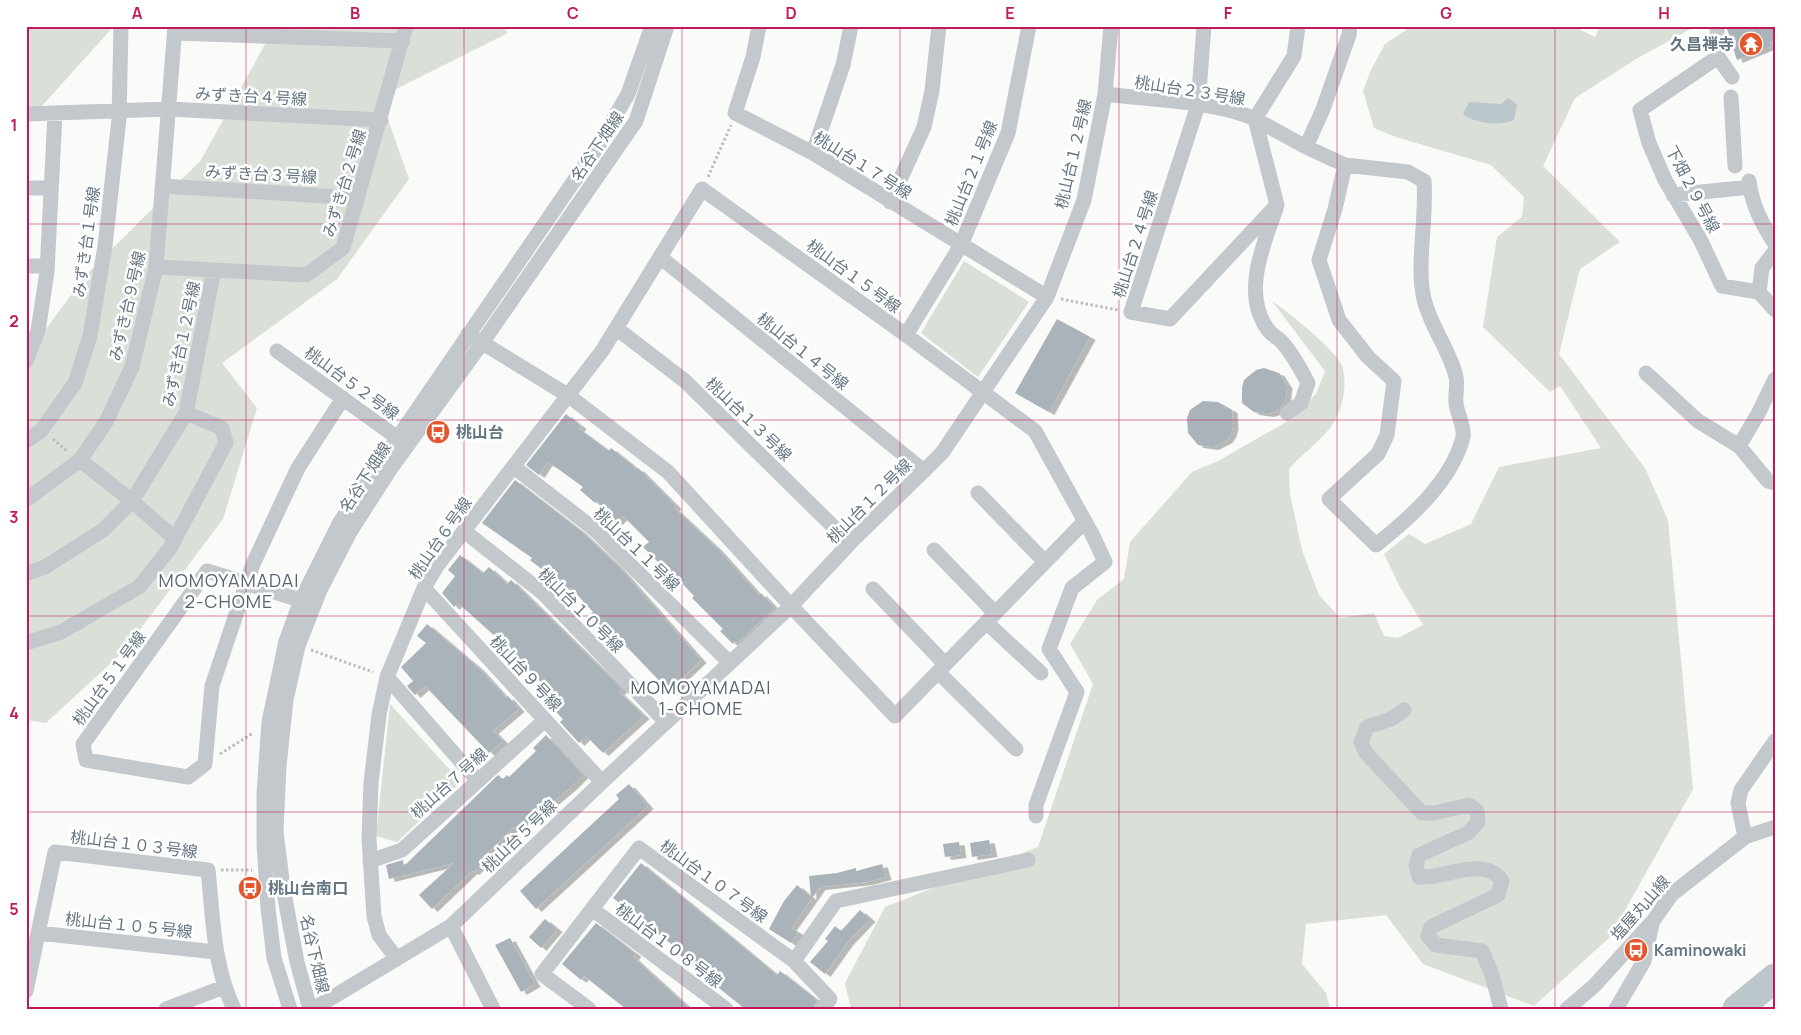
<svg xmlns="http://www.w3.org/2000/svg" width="1801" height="1035" viewBox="0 0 1801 1035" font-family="Manrope,'Noto Sans JP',sans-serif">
<defs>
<filter id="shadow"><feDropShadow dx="5.5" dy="3" stdDeviation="0" flood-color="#0004"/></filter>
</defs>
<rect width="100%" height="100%" fill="#fafaf8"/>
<path fill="#dadfd7" d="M26 26H114L41 107 26 115Z
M275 26H502L508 33 380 97 409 179 337 279 222 363 257 408 223 519 124 651 46 723 26 720V356L85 276 201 160Z
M1412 26H1573L1595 37 1600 26H1696L1636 59 1575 98 1543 166 1620 242 1580 269 1559 354 1645 468 1668 520 1693 789 1610 937 1534 1006 1423 964 1386 915 1306 924 1302 964 1326 993 1330 1009H851L845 983 885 907 1038 847 1093 684 1070 644 1097 600 1124 579 1130 542 1192 472 1218 461 1293 418 1316 394 1325 371 1272 301C1287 311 1336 350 1342 366 1348 385 1343 409 1332 425 1324 438 1300 456 1289 469L1290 494 1302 550 1319 595 1340 618 1374 613 1384 636 1398 638 1423 625 1399 585 1384 554 1409 534 1425 544 1471 524 1499 467 1601 448 1560 386 1550 392 1483 327 1497 237 1522 217 1524 197 1491 165 1396 137 1374 128 1363 91 1371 70 1385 44Z
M964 261 1029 302 978 377 921 333Z
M390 704 461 782 397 842 376 836Z"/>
<path fill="#bbc7cb" d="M1508 98 1517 104 1514 120C1499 126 1476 124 1463 114L1469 102 1501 104Z"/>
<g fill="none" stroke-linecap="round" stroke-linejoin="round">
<path stroke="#bbc7cb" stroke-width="29" d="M1737 1009 1775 978"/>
</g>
<path fill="#aab3b9" filter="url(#shadow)" d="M1726 26H1775V40L1770 42 1771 46 1737 60Z
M1057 319 1090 337 1049 412 1015 393Z
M1264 368 1279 373 1287 386 1285 402 1275 412 1268 414 1254 412 1242 403V388L1244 380 1256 370Z
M1203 401 1218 402 1232 410 1233 426 1231 434 1227 440 1213 447 1198 445 1188 433 1187 418 1190 410Z
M566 414 581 426 579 429 609 451 611 448 637 469 638 468 676 506 674 508 717 548 759 595 761 593 775 608 737 643 735 641 733 644 720 631 723 629 692 598 694 596 660 560 658 562 643 547 649 542 623 516 617 522 597 501 595 503 580 490 583 487 554 466 547 463 539 475 526 465Z
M515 480 581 531 618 566 701 660 680 680 682 682 671 693 625 645 623 646 607 630 604 632 589 616 593 612 570 587 568 590 530 560 532 558 482 523Z
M460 555 483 573 489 567 507 584 511 580 610 677 622 689 619 692 644 716 603 753 586 736 579 743 560 722 563 719 552 708 555 706 543 694 548 689 523 664 516 671 500 654 507 647 458 603 454 607 442 593 455 576 448 570Z
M427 624 479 668 506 698 508 696 519 709 493 731 503 741 489 753 425 686 415 695 407 686 413 681 401 667 426 643 417 636Z
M546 735 583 775 571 787 553 802 548 797 517 828 515 826 479 861 482 864 474 872 472 871 432 909 419 895 454 863 389 879 386 865 403 860 404 866 498 775 503 779 507 775 509 777 536 751 533 748Z
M629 784 648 806 536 909 520 891 619 799 616 795Z
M989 840 992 854 972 857 970 843Z
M959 842 961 855 945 857 943 844Z
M641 863 777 975 780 971 817 1000 813 1009H745L699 972 678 953 680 951 613 898Z
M882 864 886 877 867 882 820 887 791 928 798 932 791 943 769 929 784 901 797 885 811 897 809 876 837 873 856 868V871Z
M860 910 870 919 848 942 825 974 810 962 828 941 825 939 835 926 841 931Z
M545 919 557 929 541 948 529 937Z
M596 923 636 954 633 957 690 1009H626L584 976 581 980 562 964Z
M510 938 535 984 521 992 495 945Z"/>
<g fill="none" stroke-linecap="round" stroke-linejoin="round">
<path stroke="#bbbfc2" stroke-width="3" stroke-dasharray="2.5 2.5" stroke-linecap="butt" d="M708 177 731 125
M1061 299 1118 310
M53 439 67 451
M311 650 373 672
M220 754 253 733
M221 870H252"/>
<path stroke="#c3c8cc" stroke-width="15" d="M759 26 753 57 735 113 813 153 1047 297
M1204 26 1198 105 1131 312 1170 319 1277 205 1255 119
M1717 26 1718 57 1640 110 1649 143 1665 180 1701 241 1722 286 1759 292 1775 310
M175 33 403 41
M1718 57 1732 77
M1105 94C1150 100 1215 101 1255 119L1294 56 1298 26
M1731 97 1735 166
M26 114 169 109 381 120
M1255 119 1306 147 1345 165 1408 172 1424 181C1427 218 1416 267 1424 299 1430 326 1450 350 1456 377 1458 385 1455 395 1456 403 1457 414 1465 427 1463 437 1452 481 1410 518 1376 545L1329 499 1378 454 1387 435 1394 381 1368 357 1339 320 1319 260 1335 209 1345 165
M1306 147 1323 109 1349 35 1350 26
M813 153 843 65 851 26
M1749 181C1752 205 1762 224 1775 244
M163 186 358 198
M26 188H51
M1673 195 1750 187
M890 202 924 127 932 91 939 26
M1276 209C1263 245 1241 296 1269 331 1272 335 1277 337 1281 341 1292 353 1300 368 1308 383L1301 403 1287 413
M660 257 924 471
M26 266H47
M156 267 306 275 343 248 406 26
M1759 292 1762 268 1775 251
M616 328 685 381 850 543
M468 334 569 396 668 472 791 606 850 543 942 453 1047 297 1084 200 1105 94 1111 26
M906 335 961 245 1008 133 1029 26
M277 351 406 444
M26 361 38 331 47 272 55 114
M1646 373 1698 421 1739 446 1768 481 1775 483
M26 441 41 431 75 383 90 336 105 246 119 119 121 26
M1739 446 1758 414 1775 379
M80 460 132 501 175 539
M514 467 594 529 730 663
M978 493 1045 562
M26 500 80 460 106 422 132 367 156 267 175 26
M464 531 543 593 666 722
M934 550 995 613
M26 574 45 567 103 530 132 501 186 413 214 270
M424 588 602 782
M873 589 945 664
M310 603 207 571 83 744 86 760 188 777 205 764 212 686 253 564 298 468 343 398
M986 622 1041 673
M26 643 61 632 139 587 170 548 226 443 222 428 186 413
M938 672 1016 749
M387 677 478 781
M1404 710 1391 719 1367 727 1361 742 1366 753 1422 813H1434L1469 805 1477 811 1478 822 1468 833 1419 855 1416 865 1419 877C1445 879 1484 855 1502 881L1498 895 1431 927 1428 936 1436 945 1482 951 1492 975 1501 1009
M1745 837 1775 827
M370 861 402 850 545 720
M592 909 726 1009
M451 926 493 1009
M38 933 216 952
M397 959 379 935 374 916 369 839 371 783 379 715 387 677 424 588 437 566 602 351 702 189 906 335 1035 431 1093 536 1105 562 1072 588 1049 649 1077 692 1036 805V816
M794 961 836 901 1028 860
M26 991 55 852 208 870C213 917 213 965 234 1009
M166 1009 224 987
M290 1009 274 958 268 908 264 843V793L269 722 286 641 301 600 340 522 598 146 628 94 652 26
M310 1009 297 962 283 888 276 831 279 766 286 700 298 646 320 590 350 532 391 468 482 343 636 121 667 26
M313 1009 451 926 602 782 791 606 895 716 1085 521
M589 1009 542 974 639 848 794 961 830 999 822 1009
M1567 1009 1594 986 1653 921 1672 894 1745 837 1738 803 1741 790 1775 741
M1616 1009 1644 961 1652 924"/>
</g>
<path fill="none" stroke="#c2185b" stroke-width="1" stroke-opacity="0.55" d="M246 26V1009M464 26V1009M682 26V1009M900 26V1009M1119 26V1009M1337 26V1009M1555 26V1009M26 224H1775M26 420H1775M26 616H1775M26 812H1775"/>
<defs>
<g id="temple-disc" transform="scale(1.25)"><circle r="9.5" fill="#e4572e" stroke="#fff"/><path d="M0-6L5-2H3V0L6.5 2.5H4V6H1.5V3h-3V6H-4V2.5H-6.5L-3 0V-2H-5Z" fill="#fff"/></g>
<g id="bus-disc" transform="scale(1.25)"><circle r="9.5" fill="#e4572e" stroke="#fff"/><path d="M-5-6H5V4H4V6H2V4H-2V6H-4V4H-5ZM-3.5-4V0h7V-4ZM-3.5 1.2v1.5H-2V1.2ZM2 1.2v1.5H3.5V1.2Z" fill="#fff"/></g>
</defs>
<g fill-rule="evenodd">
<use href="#temple-disc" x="1751" y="44"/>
<use href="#bus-disc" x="438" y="432"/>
<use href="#bus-disc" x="250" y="888"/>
<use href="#bus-disc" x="1636" y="950"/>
</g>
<g text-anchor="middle" stroke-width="5" stroke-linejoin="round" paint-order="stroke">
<g font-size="16" font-weight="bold" fill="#657683" stroke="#fff" text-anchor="start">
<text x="1734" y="50" text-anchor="end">久昌禅寺</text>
<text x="456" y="438">桃山台</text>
<text x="268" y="894">桃山台南口</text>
<text x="1654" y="956">Kaminowaki</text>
</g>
<g font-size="16" fill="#657683" stroke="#fff">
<text transform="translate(1190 90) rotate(9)" y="6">桃山台２３号線</text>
<text transform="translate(251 96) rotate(3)" y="6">みずき台４号線</text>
<text transform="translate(597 146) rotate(-56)" y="6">名谷下畑線</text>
<text transform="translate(1073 154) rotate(-77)" y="6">桃山台１２号線</text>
<text transform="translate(863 165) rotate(32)" y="6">桃山台１７号線</text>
<text transform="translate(971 173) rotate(-68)" y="6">桃山台２１号線</text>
<text transform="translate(261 174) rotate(3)" y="6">みずき台３号線</text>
<text transform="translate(344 183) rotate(-73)" y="6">みずき台２号線</text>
<text transform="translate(1693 189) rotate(62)" y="6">下畑２９号線</text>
<text transform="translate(86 242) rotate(-82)" y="6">みずき台１号線</text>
<text transform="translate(1135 244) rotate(-72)" y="6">桃山台２４号線</text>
<text transform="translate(854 276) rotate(36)" y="6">桃山台１５号線</text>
<text transform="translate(127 306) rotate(-77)" y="6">みずき台９号線</text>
<text transform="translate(181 344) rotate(-78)" y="6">みずき台１２号線</text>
<text transform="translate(803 351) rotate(39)" y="6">桃山台１４号線</text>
<text transform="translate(352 383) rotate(36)" y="6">桃山台５２号線</text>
<text transform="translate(749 419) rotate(44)" y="6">桃山台１３号線</text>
<text transform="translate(365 477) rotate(-57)" y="6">名谷下畑線</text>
<text transform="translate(869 501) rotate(-45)" y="6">桃山台１２号線</text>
<text transform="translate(440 538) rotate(-55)" y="6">桃山台６号線</text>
<text transform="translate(637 549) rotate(44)" y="6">桃山台１１号線</text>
<text transform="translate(581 610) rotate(45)" y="6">桃山台１０号線</text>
<text transform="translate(526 673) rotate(47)" y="6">桃山台９号線</text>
<text transform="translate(109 678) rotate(-54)" y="6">桃山台５１号線</text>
<text transform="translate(449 783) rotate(-42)" y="6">桃山台７号線</text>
<text transform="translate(519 836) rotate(-44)" y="6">桃山台５号線</text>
<text transform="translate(134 844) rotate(7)" y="6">桃山台１０３号線</text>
<text transform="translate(714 881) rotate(36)" y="6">桃山台１０７号線</text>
<text transform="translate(1640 908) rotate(-49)" y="6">塩屋丸山線</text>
<text transform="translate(129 925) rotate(6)" y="6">桃山台１０５号線</text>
<text transform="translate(669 945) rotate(37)" y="6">桃山台１０８号線</text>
<text transform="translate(315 954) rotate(77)" y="6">名谷下畑線</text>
</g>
<g font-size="18" letter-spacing="1" fill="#57646e" stroke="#fff">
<text x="229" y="587">MOMOYAMADAI<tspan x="229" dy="21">2-CHOME</tspan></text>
<text x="701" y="694">MOMOYAMADAI<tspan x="701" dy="21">1-CHOME</tspan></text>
</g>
</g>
<rect width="1801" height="1035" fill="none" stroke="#ffffff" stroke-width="55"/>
<rect x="28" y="28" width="1746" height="980" fill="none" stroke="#c2185b" stroke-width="2"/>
<g font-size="16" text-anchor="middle" font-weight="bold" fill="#c2185b">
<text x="137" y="19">A</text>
<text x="355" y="19">B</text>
<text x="573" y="19">C</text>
<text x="791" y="19">D</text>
<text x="1010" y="19">E</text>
<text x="1228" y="19">F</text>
<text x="1446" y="19">G</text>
<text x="1664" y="19">H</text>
<text x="14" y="131">1</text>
<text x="14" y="327">2</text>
<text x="14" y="523">3</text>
<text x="14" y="719">4</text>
<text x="14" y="915">5</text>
</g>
</svg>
